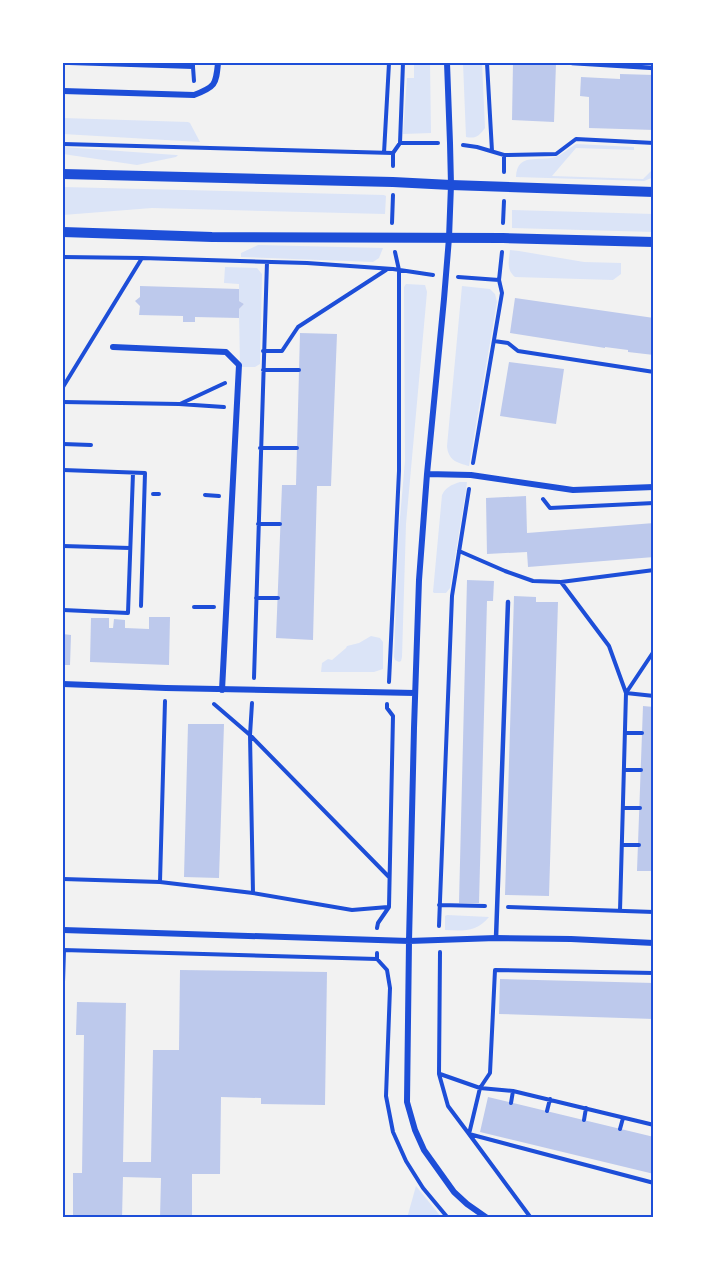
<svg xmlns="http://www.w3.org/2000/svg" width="717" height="1281" viewBox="0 0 717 1281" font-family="'DejaVu Sans',sans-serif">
<rect width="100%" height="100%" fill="#f2f2f2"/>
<path fill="#dbe4f7" d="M414 63H430L431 133 403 134 407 78H414Z
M463 63H482L485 128C479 136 476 139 466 137Z
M63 118 188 122 190 123 200 142 63 134Z
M576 144 634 147V150L576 148 552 176 643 179 654 168V177L644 181 516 177C517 152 539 162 555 157 562 155 569 148 576 144Z
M63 147 176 155H178L176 157 137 165 63 154Z
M63 187 384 195 386 196 385 214 152 208 63 215Z
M512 210 654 214V232L512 228Z
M258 245 383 248 379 258 373 262 241 257V253Z
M510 250 519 251 584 262 621 263V274L613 280 515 277C506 270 509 260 510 250Z
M225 267 257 268 262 274 260 364 255 367H240L239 309 244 304 239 301V284L224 283Z
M406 284 425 285 427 292 406 524 402 657 401 661 399 662 395 660 394 657 399 529 405 461 404 287Z
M462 286 490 289 495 294 497 302 469 466C457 463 448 460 447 446Z
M460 482H467L466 490 450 588 446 593H434L433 592 442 495C446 487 451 485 460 482Z
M371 636 380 638 383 642V669L374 672H321L322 663 328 659 332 660 346 648 347 646 359 643Z
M447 915 489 917C477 932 463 931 445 930V916Z
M416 1186 442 1218H407Z"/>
<path fill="#bdc9ec" d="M513 63H556L554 122 512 120Z
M620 74 654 75V130L589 128V97L580 96 581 77 620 79Z
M140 286 239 289V301L244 304 239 309V318L195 317V322H183V316L139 315 140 306 135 301 140 297Z
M515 298 654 318V355L628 352V350L605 347V348L510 333Z
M300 333 337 334 331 486H317L313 640 276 638 282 485H296Z
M509 362 564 369 556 424 500 416Z
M526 496 527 533 654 523V557L528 567 527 552 487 554 486 498Z
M467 580 494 581 493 601H487L479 903H459Z
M514 596 536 597V602H558L549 896 505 895Z
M149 617H170L169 665 90 662 91 618H109V628H113L114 619 125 620V628L149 629Z
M63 634 71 635 70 665H63Z
M643 706 654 707V871H637Z
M188 724H224L219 878 184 877Z
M180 970 327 972 325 1105 261 1104V1098L221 1097 220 1174H192V1218H160L161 1178 123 1177 122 1218H73V1173H82L84 1035H76L77 1002 126 1003 123 1162H151L153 1050H179Z
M500 979 654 983V1019L499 1014Z
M488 1097 654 1137V1174L480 1132Z"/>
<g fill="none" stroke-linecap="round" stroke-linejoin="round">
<path stroke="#1d4ed8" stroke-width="4" d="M69 63 193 67V63
M487 63 492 151
M193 67 194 81
M400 143H438
M63 144 393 153
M463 145 477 147 504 155 556 154 576 139 654 143
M384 153 389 63
M393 166V153L400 143 403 63
M504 172V155
M392 223 393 195
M503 223 504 201
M63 257 142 258 307 263 393 269 433 275
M458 277 499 280
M494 341 508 343 518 351 654 372
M263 351H282L298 327 386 270
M263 370H299
M63 387 142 258
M63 402 179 404 224 407
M180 404 225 383
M63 444 91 445
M260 448H297
M473 463 502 293 499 280 502 252
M63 470 145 473 141 606
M153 494H159
M205 495 219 496
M543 499 550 508 654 503
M258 524H280
M63 546 130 548
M459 551 505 571 533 581 561 582 654 570
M561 582 609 646 626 693 620 911
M256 598H278
M194 607H214
M63 610 128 613 133 473
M654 651 626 693 654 696
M254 678 267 262
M389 682 399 471V270L395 252
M252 703 250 735 253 893
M214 704 250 735 389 877
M625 733H642
M624 770H641
M623 808H640
M622 845H639
M63 879 160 882 165 701
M160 882 253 893 352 910 388 907
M439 905 485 906
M508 907 654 912
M439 926 452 596 469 489
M377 928 378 923 389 907 393 716 387 708V704
M63 950 377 959
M440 952 439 1074 448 1106 469 1134 654 1183
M377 953V959L387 970 390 988 386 1096 393 1132 406 1161 423 1188 448 1218
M63 982 64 950
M440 1074 480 1088 513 1091 654 1125
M511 1103 513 1091
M547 1111 550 1099
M584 1120 586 1108
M620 1129 623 1118
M531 1218 469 1134 480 1088 490 1073 495 970 654 973"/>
<path stroke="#1d4ed8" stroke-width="4.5" d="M572 63 654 68
M496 938 508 602"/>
<path stroke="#1d4ed8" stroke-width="6" d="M447 63 450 143 451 185 449 238 444 299 427 474 419 580 414 728 409 941 407 1102 415 1130 424 1150 454 1192 467 1204 487 1218
M63 91 194 95C215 87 216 85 218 63
M113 347 226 352 239 365 222 690
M427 474 471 475 573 490 654 487
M63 684 166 688 415 693
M63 930 409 941 496 938 571 939 654 943"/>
<path stroke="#1d4ed8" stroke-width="10" d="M63 174 393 182 451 185 654 192
M63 232 212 237 503 238 654 242"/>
</g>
<rect width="717" height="1281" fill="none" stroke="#ffffff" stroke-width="129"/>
<rect x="64" y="64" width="588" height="1152" fill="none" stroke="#1d4ed8" stroke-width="2"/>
</svg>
